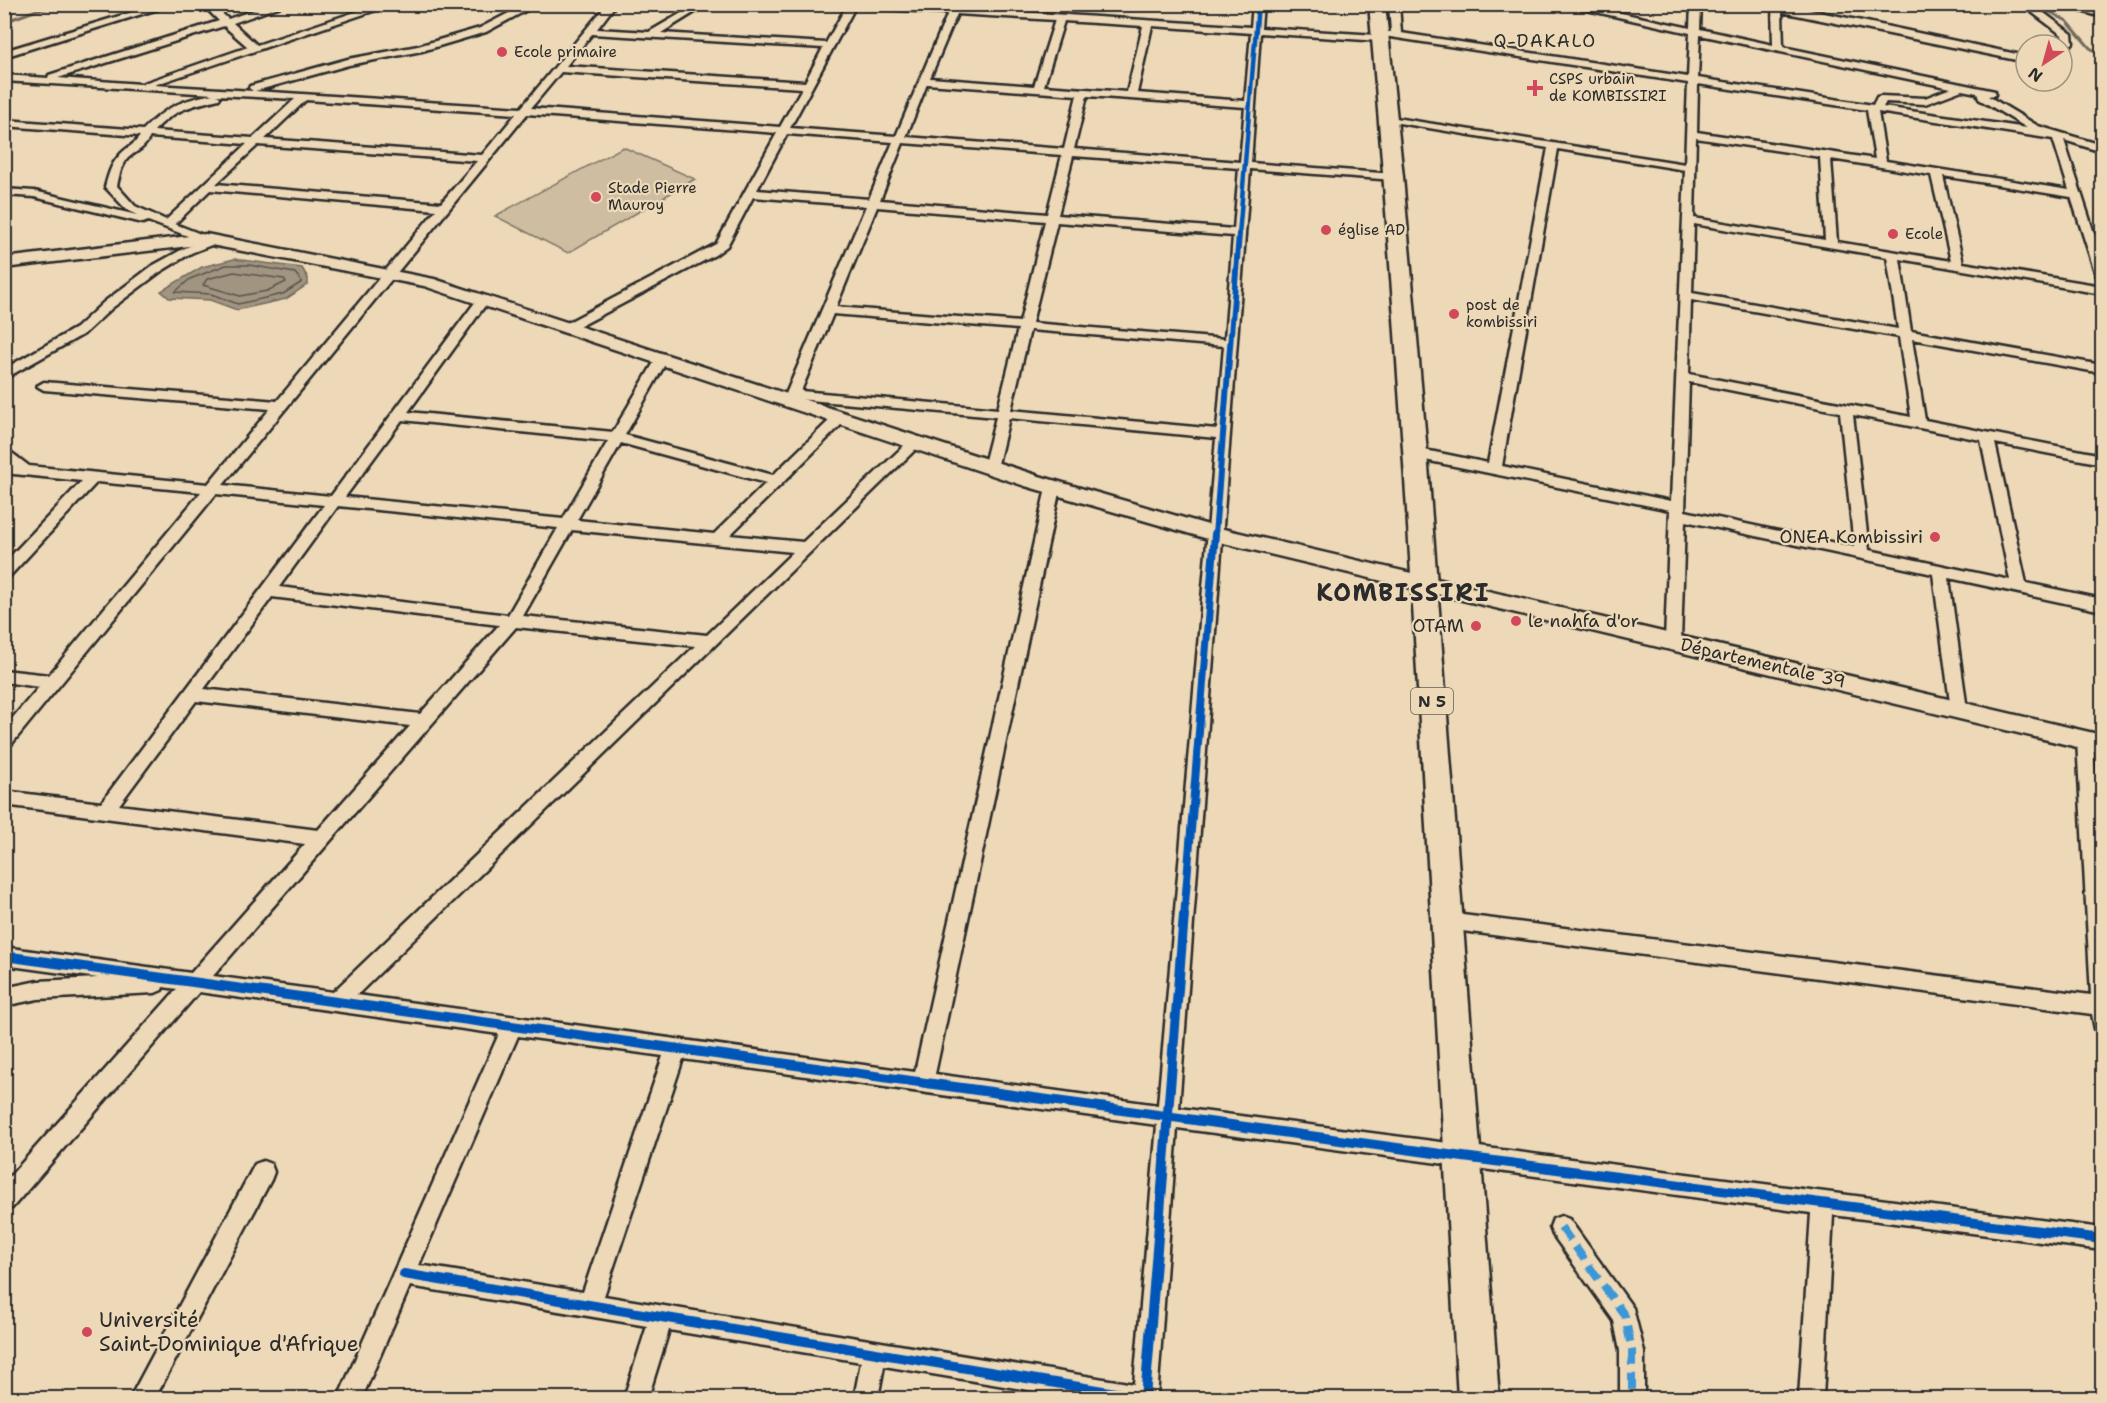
<svg xmlns="http://www.w3.org/2000/svg" width="2107" height="1403" viewBox="0 0 2107 1403" font-family="'Shantell Sans',sans-serif">
<rect width="100%" height="100%" fill="#edd9b7"/>
<filter id="ink" filterUnits="userSpaceOnUse"><feTurbulence type="fractalNoise" baseFrequency=".0167" numOctaves="2"/><feDisplacementMap in="SourceGraphic" scale="12" xChannelSelector="R" yChannelSelector="G"/><feConvolveMatrix kernelMatrix="1 2 1 2 8 2 1 2 1" color-interpolation-filters="sRGB"/></filter>
<g filter="url(#ink)">
<path fill="#cebda0" stroke="#7c7466" stroke-width="1.5" d="M623 147 695 179 568 253 495 216Z"/>
<path fill="#a19480" stroke="#726a5e" stroke-width="1.5" d="M234 259 302 268 308 278V284L286 299 237 310 210 300 169 298 161 291 202 267Z"/>
<g fill="none" stroke-linecap="round" stroke-linejoin="round">
<path stroke="#5a554d" stroke-width="1.5" d="M226 265H249L295 273 302 282 283 294 238 304 211 294 175 292 190 279Z
M234 272 284 279 286 282 267 291 240 296 203 285 207 279Z"/>
<path stroke="#726a5e" stroke-width="3" d="M2035 4 2067 21 2090 48 2102 55
M4 22 37 10 72 4"/>
<g stroke="#2b2b2b" stroke-width="5">
<path id="street" d="M159 4H174L4 57V51Z
M202 4H212L228 19 272 4H287L233 23 257 45 379 4H394L154 85 253 91 249 88 250 86 348 59 418 46 480 28 526 4H538L486 32 422 51 349 65 255 91 521 108 607 4H616L597 29 649 32 697 4H708L661 33 826 43 846 7 843 4 950 8 951 4H960L959 8 1251 27 1253 4H1263L1261 28 1377 35V31L1391 32 1389 4H1399L1401 33 1688 77 1690 33 1560 4H1580L1690 28 1691 4H1701L1700 29 1773 45 1772 4H1782L2026 56V62L1782 12 1783 47 1995 91V95L1988 96 2038 126 2102 145V152L2064 140 2102 258V279L2096 275 2071 197 1943 176 1963 263 2102 286V294L1900 259 1911 331 2102 365V373L1912 339 1925 420 2102 455V464L1995 443 2026 583 2102 599V611L1949 578 1967 710 1965 715 1959 717 1953 715 1951 710 1933 574 1685 521 1681 641 1679 645H1667L1665 641 1670 510 1415 458 1408 453 1415 448 1488 463 1548 148 1387 121 1382 118 1383 116 1685 164 1688 83 1384 36 1383 40 1380 41 1260 33 1251 163 1394 174 1399 177 1394 180 1250 169 1179 1108 2102 1228V1250L1833 1215 1823 1398H1799L1811 1213 1177 1128 1157 1398H1077L884 1366 878 1398H854L861 1362 669 1330 648 1398H624L647 1326 410 1286 362 1398H338L499 1034 199 992 12 1208 4 1211V1183L177 989 163 987 162 990 155 993 38 999 4 1006V988L38 981 98 978 4 965V947L191 973 305 844 4 805V791L101 803 324 505 216 494 10 746 4 748V728L39 687 4 682V670L49 675 201 492 97 482 9 577 4 578V563L82 481 4 473V463L10 464 4 459V447L29 466 208 484 270 409 44 390 37 386 44 382 277 401 436 210 210 190 175 224 211 238H219V242L191 253 160 272 112 308 84 334 4 379V369L76 328 104 302 152 266 183 249 201 241 148 221 143 223 34 197 4 195V189L34 191 137 215 127 210 105 187C108 176 111 164 119 156 126 147 134 146 140 136L4 126V120L143 130C167 106 180 101 213 94L4 81V75L48 78 49 75 219 21ZM855 7 948 13 896 136 790 128ZM957 14 1055 20 1034 86 930 78ZM1064 21 1143 26 1127 92 1044 86ZM224 26 248 47 141 84 58 78ZM1152 26 1251 33 1245 101 1137 93ZM592 34 823 48 805 82 566 66ZM1700 35 1951 88 1925 98 1881 96 1877 97 1873 105 1698 78ZM561 72 802 88 780 127 531 108ZM927 84 1077 95 1064 149 906 137ZM1698 84 1867 110 1875 159 1697 132ZM1962 90 1977 93 1979 99 2027 128 1883 107 1886 102 1925 104ZM217 95 295 99 253 138 154 131C175 109 190 106 219 99L220 97ZM1087 96 1245 107 1240 162 1074 149ZM306 100 516 114 482 155 265 139ZM1878 112 2053 139 2069 190 1886 161ZM527 114 777 133 716 244 563 325 561 328 563 331H571L715 255 727 246 753 197 866 206 783 401 785 404H795L798 399 996 417 983 468 990 473 997 468 1009 418 1216 438 1158 1105 935 1074 1060 488 1053 483 1046 488 915 1072 357 995 922 443 920 440H910L803 542 730 535 845 421 847 418 845 415H835L773 475 625 435 668 359 662 355 656 359 613 432 408 412 489 300 483 296 479 297 331 496 223 485ZM787 134 893 142 869 199 757 190ZM150 137 247 144 166 220 135 206 117 186C119 177 121 165 128 158 139 149 143 150 150 137ZM1696 138 1820 157 1825 240 1694 218ZM903 143 1062 155 1047 214 880 200ZM258 145 477 161 441 203 216 184ZM1558 149 1685 170 1671 501 1502 466ZM1073 156 1239 168 1234 229 1058 215ZM1831 159 1931 175 1951 261 1837 242ZM877 207 1045 221 1020 322 836 307ZM1057 222 1233 236 1225 339 1032 323ZM1694 224 1887 257 1898 329 1692 293ZM1691 300 1899 337 1911 417 1689 374ZM833 314 1018 329 998 409 801 391ZM1030 330 1224 346 1217 429 1011 410ZM1689 382 1840 412 1854 547 1685 511ZM1853 415 1981 440 2010 580 1869 550ZM402 420 608 441 563 519 345 497ZM621 443 766 483 714 534 577 520ZM338 506 558 528 508 615 279 587ZM572 530 793 552 707 635 523 616ZM272 597 499 625 420 714 204 689ZM516 627 695 646 333 992 213 976ZM196 701 410 726 318 830 119 805ZM518 1036 663 1056 583 1292 419 1265ZM683 1059 1157 1125 1134 1384 604 1296Z
M2039 4 2036 7 2072 34 2073 43 2062 51V45H2060L2063 42 2062 35 2025 7 2028 4Z
M2057 4H2074L2102 11V17Z
M2085 733 2091 735 2093 740 2102 878V1031L2095 1029 2092 1014 1447 929 1440 927 1438 921 1440 915 1447 913 2091 995 2077 740 2079 735Z
M263 1161 271 1164 274 1172 271 1180 155 1398H130L255 1164Z
M1561 1216 1569 1219 1633 1308 1644 1351V1398H1620V1351L1614 1321 1553 1235 1550 1227 1553 1219Z"/>
</g>
<g stroke="#2b2b2b" stroke-width="5">
<path id="secondary" d="M206 234 434 279 1039 476 1215 527 2102 735V753L1215 541 1025 486 424 286 206 244 4 268V258Z"/>
</g>
<g stroke="#2b2b2b" stroke-width="5">
<path id="highway" d="M1369 4H1385L1403 177 1427 453 1499 1398H1458C1431 933 1410 468 1369 4Z"/>
</g>
<use href="#street" fill="#edd9b7" fill-rule="evenodd"/>
<use href="#secondary" fill="#edd9b7" fill-rule="evenodd"/>
<use href="#highway" fill="#edd9b7" fill-rule="evenodd"/>
<path stroke="#3c96d7" stroke-width="8" stroke-dasharray="16 8" stroke-linecap="butt" d="M1561 1227 1625 1316 1632 1351V1398"/>
<g stroke="#edd9b7" stroke-width="7">
<path id="cycleway-far3" d="M1239 236 1258 4"/>
</g>
<g stroke="#edd9b7" stroke-width="9">
<path id="cycleway-far2" d="M1215 535 1239 234"/>
</g>
<g stroke="#edd9b7" stroke-width="11">
<path id="cycleway-far1" d="M1184 917 1215 534"/>
</g>
<g stroke="#edd9b7" stroke-width="14">
<path id="cycleway" d="M4 956 1463 1157 2102 1239
M404 1274 1145 1398 1184 915"/>
</g>
<use href="#cycleway-far3" stroke="#0057b8" stroke-width="4.5"/>
<use href="#cycleway-far2" stroke="#0057b8" stroke-width="6"/>
<use href="#cycleway-far1" stroke="#0057b8" stroke-width="8"/>
<use href="#cycleway" stroke="#0057b8" stroke-width="10"/>
</g>
</g>
<g fill="#d1495b" stroke="#edd9b7" stroke-width="2">
<circle cx="502" cy="52" r="6"/>
<path d="M1532 79h6v6h6v6h-6v6h-6v-6h-6v-6h6z"/>
<circle cx="596" cy="197" r="6"/>
<circle cx="1326" cy="230" r="6"/>
<circle cx="1893" cy="234" r="6"/>
<circle cx="1454" cy="314" r="6"/>
<circle cx="1935" cy="537" r="6"/>
<circle cx="1516" cy="621" r="6"/>
<circle cx="1476" cy="626" r="6"/>
<circle cx="87" cy="1332" r="6"/>
</g>
<g text-anchor="middle" stroke-width="4.5" stroke-linejoin="round" paint-order="stroke">
<g font-size="15" fill="#2b2b2b" stroke="#edd9b7" text-anchor="start">
<text x="514" y="57">Ecole primaire</text>
<text x="1549" y="84">CSPS urbain<tspan x="1549" dy="17">de KOMBISSIRI</tspan></text>
<text x="608" y="193">Stade Pierre<tspan x="608" dy="17">Mauroy</tspan></text>
<text x="1338" y="235">église AD</text>
<text x="1905" y="239">Ecole</text>
<text x="1466" y="310">post de<tspan x="1466" dy="17">kombissiri</tspan></text>
</g>
<rect fill="#edd9b7" stroke="#655f55" stroke-width="1.5" x="1411" y="688" width="42" height="26" rx="4.5"/>
<g font-size="16" font-weight="bold" fill="#2b2b2b">
<text x="1432" y="707">N 5</text>
</g>
<g font-size="18" letter-spacing="1.5" fill="#2b2b2b" stroke="#edd9b7">
<text x="1545" y="47">Q-DAKALO</text>
</g>
<g font-size="18" fill="#2b2b2b" stroke="#edd9b7" text-anchor="end">
<text x="1923" y="543">ONEA Kombissiri</text>
<text x="1528" y="627" text-anchor="start">le nahfa d'or</text>
<text x="1464" y="632">OTAM</text>
</g>
<g font-size="18" fill="#2b2b2b" stroke="#edd9b7">
<text transform="translate(1763 663) rotate(13)" y="6">Départementale 39</text>
</g>
<g font-size="21" fill="#2b2b2b" stroke="#edd9b7" text-anchor="start">
<text x="99" y="1327">Université<tspan x="99" dy="24">Saint-Dominique d'Afrique</tspan></text>
</g>
<g font-size="24" font-weight="bold" letter-spacing="1.5" fill="#2b2b2b" stroke="#edd9b7">
<text x="1403" y="601">KOMBISSIRI</text>
</g>
</g>
<rect width="2107" height="1403" fill="none" stroke="#edd9b7" stroke-width="24"/>
<rect x="12" y="12" width="2083" height="1379" fill="none" stroke="#2b2b2b" stroke-width="2" filter="url(#ink)"/>
<g transform="translate(2044 63) rotate(216)"><circle r="28" fill="#edd9b7" stroke="#9f937f" stroke-width="1.5"/>
<path d="M0-4.5L10 22L0 15L-10 22Z" fill="#d1495b"/>
<text y="-9" font-size="16" font-weight="bold" text-anchor="middle" fill="#2b2b2b">N</text>
</g>
</svg>
